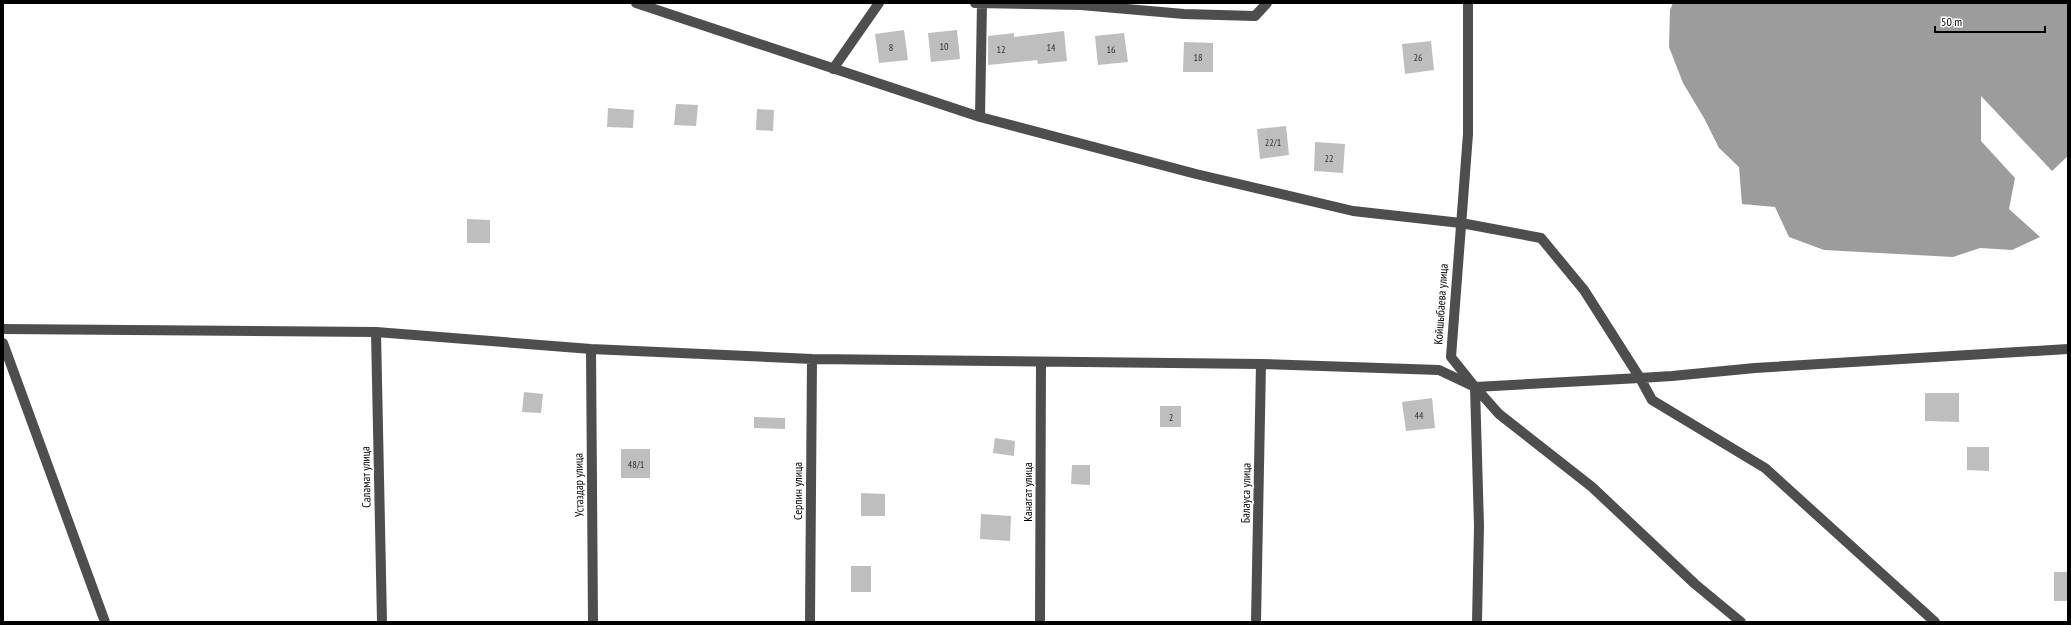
<svg xmlns="http://www.w3.org/2000/svg" width="2071" height="625" viewBox="0 0 2071 625" font-family="'PT Sans Narrow',sans-serif">
<rect width="100%" height="100%" fill="#fff"/>
<path fill="#9c9c9c" d="M1673 3H2068V156L2052 171 1981 96V141L2015 178 2009 209 2040 237 2012 250 1980 248 1953 257 1824 250 1789 237 1775 207 1742 204 1739 167 1719 148 1704 118 1683 83 1669 47 1670 10Z"/>
<path fill="#bebebe" d="M904 30 908 60 879 63 875 34Z
M957 30 960 59 931 62 928 33Z
M1064 31 1067 61 1038 64 1037 60 988 65V36L1014 33V37Z
M1124 33 1128 62 1098 65 1095 36Z
M1431 41 1434 70 1405 74 1402 44Z
M1184 42 1213 43V72H1183Z
M676 104 698 105 696 126 674 125Z
M608 108 634 110 633 128 607 127Z
M757 109 774 110 773 131 756 130Z
M1286 126 1289 155 1260 159 1257 129Z
M1315 142 1345 144 1343 173 1314 171Z
M467 219 490 220V243H467Z
M524 392 543 394 541 413 522 412Z
M1925 393H1959V422L1925 421Z
M1432 398 1435 428 1406 431 1402 402Z
M1160 406H1181V427H1160Z
M754 417 785 418V429L754 428Z
M995 438 1015 441 1014 456 993 453Z
M1967 447H1989V471L1967 470Z
M621 449H650V478H621Z
M1072 465H1090V485L1071 484Z
M861 493 885 494V516H861Z
M981 514 1011 516 1010 541 980 539Z
M851 566H871V592H851Z
M2054 572H2068V601H2054Z"/>
<g fill="none" stroke-linecap="round" stroke-linejoin="round">
<path stroke="#4e4e4e" stroke-width="10" d="M636 3 980 117 1196 174 1353 211 1461 223 1541 238 1584 290 1640 378 1672 376 1755 368 2068 349
M975 3 1081 5 1184 14 1255 16 1267 3
M1468 3V134L1451 357 1475 387 1479 526 1477 622
M833 69 879 3
M980 117 982 3
M3 329 376 332 591 349 812 359 1261 364 1439 370 1475 387 1640 378 1652 400 1765 468 1935 622
M376 332 382 622
M3 343 105 622
M591 349 593 622
M1475 387 1499 414 1592 487 1695 584 1741 622
M810 622 812 359
M1040 622 1041 362
M1256 622 1261 364"/>
</g>
<g text-anchor="middle" stroke-width="3.5" stroke-linejoin="round" paint-order="stroke">
<g font-size="10" fill="#303030">
<text x="944" y="50">10</text>
<text x="891" y="51">8</text>
<text x="1051" y="51">14</text>
<text x="1001" y="53">12</text>
<text x="1111" y="53">16</text>
<text x="1198" y="61">18</text>
<text x="1418" y="61">26</text>
<text x="1273" y="146">22/1</text>
<text x="1329" y="162">22</text>
<text x="1419" y="419">44</text>
<text x="1171" y="421">2</text>
<text x="636" y="468">48/1</text>
</g>
<g font-size="12" fill="#000" stroke="#fff">
<text transform="translate(1441 304) rotate(-86)" y="4">Койшыбаева улица</text>
<text transform="translate(366 477) rotate(-91)" y="4">Саламат улица</text>
<text transform="translate(579 485) rotate(-91)" y="4">Устаздар улица</text>
<text transform="translate(798 491) rotate(-90)" y="4">Серпин улица</text>
<text transform="translate(1028 492) rotate(-90)" y="4">Канагат улица</text>
<text transform="translate(1246 493) rotate(-89)" y="4">Балауса улица</text>
</g>
</g>
<rect width="2071" height="625" fill="none" stroke="#000000" stroke-width="8"/>
<path d="M1935 26v6h110v-6" fill="none" stroke="#000000" stroke-width="2"/>
<text x="1941" y="26" font-size="12" fill="#000000" stroke="#ffffff" stroke-width="3" paint-order="stroke">50 m</text>
</svg>
